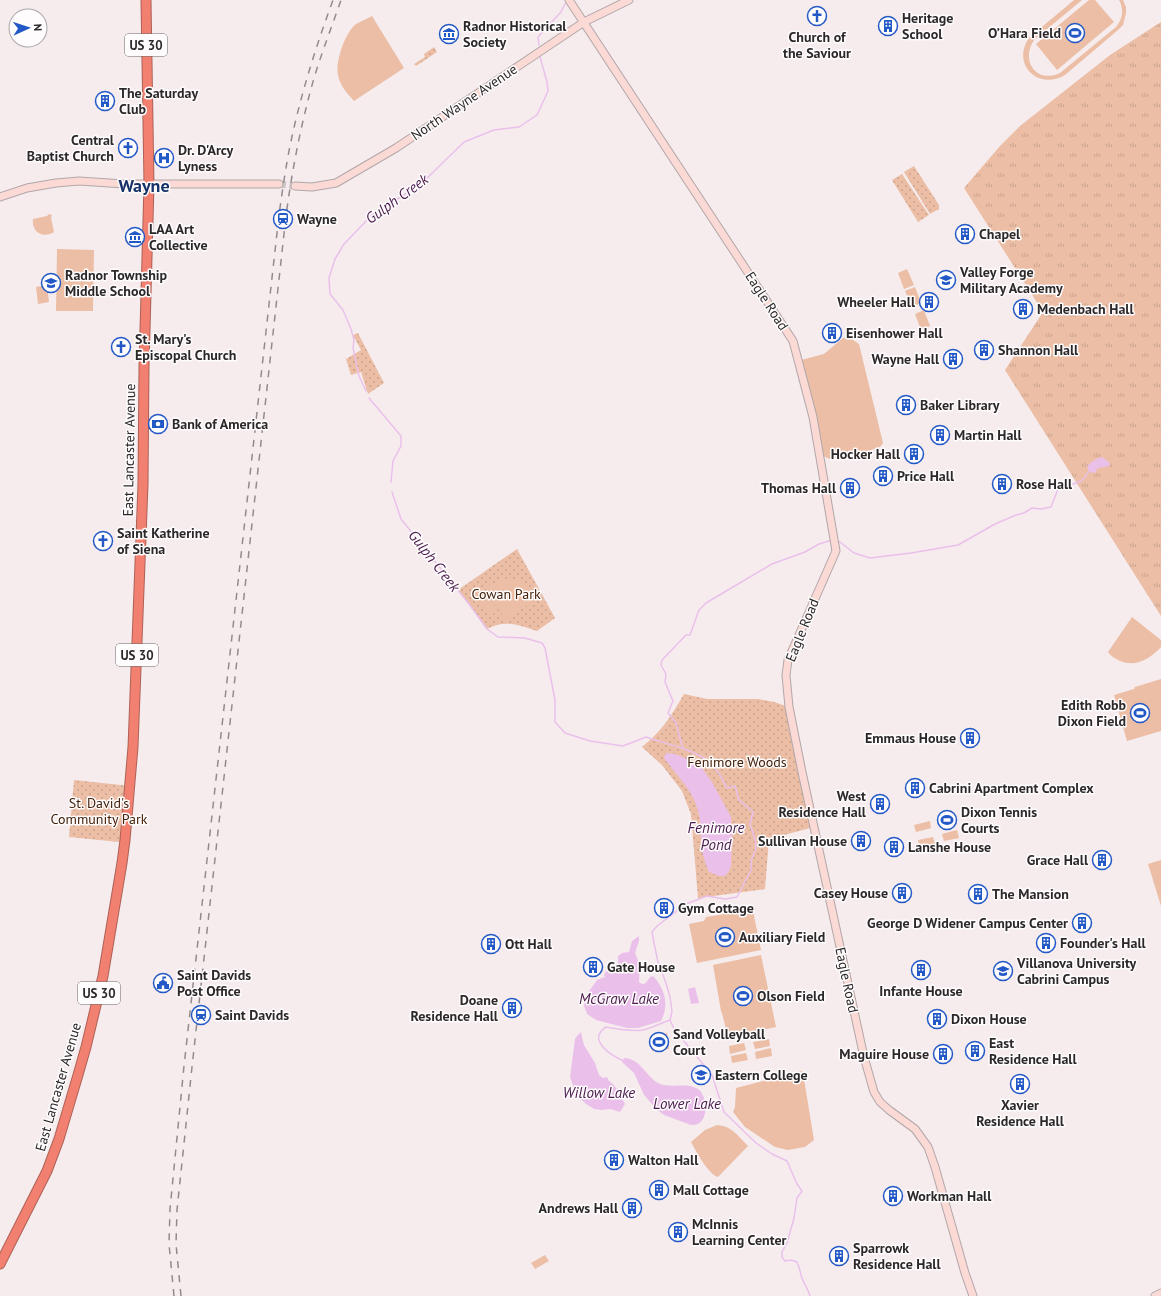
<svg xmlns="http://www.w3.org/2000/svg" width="1161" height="1296" viewBox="0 0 1161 1296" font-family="'PT Sans',sans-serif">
<defs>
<pattern id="grass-tufts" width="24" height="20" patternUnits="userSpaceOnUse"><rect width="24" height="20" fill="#ebbea5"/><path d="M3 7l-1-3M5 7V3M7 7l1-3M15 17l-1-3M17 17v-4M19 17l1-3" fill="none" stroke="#caa38e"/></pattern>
<pattern id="park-dots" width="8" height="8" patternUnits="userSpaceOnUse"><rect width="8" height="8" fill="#ebbea5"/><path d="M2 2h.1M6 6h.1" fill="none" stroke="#caa38e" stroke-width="1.8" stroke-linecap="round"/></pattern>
</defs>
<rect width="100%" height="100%" fill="#f6ecee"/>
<path fill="url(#grass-tufts)" d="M1161 22V616L1005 370 1043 312 964 188 1000 146 1020 126 1110 55Z"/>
<path fill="url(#park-dots)" d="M434 47 437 52 416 66 414 64 425 57 424 54Z
M914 166 939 205V209L930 214 904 172Z
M902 174 929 215 918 222 892 180Z
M358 333 384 383 368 394 361 372 351 375 346 359 361 350 353 335Z
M517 549 555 618 537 631C519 625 505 619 487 629L458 590Z
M684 694 707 699H758L774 702 789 707 814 827 769 839 765 889 698 898 691 814 682 791 662 765 642 747C663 730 671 716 684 694Z
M74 780 130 786 125 840 119 842 69 837Z"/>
<path fill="#ebbea5" d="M1074 0H1082L1034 40C1020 61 1037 84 1060 73L1116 27C1123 19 1124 9 1119 0H1123L1126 7V13L1123 25 1118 30 1065 75C1040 90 1013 67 1027 41 1031 35 1038 30 1043 26 1053 17 1064 9 1074 0Z
M1089 0H1095L1114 22 1057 70 1036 44Z
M372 16 404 68 354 101C347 93 340 86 338 75 335 63 345 32 356 24 361 21 367 19 372 16Z
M49 214 52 215 51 218 54 232C43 239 31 232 33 219L47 216Z
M57 249 94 250 93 311H56Z
M907 269 914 285 904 289 898 273Z
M47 285 49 302 38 304 36 287Z
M915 287 921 303 912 307 905 291Z
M924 310 930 326 921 330 915 314Z
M843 338H850L859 344 883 443 880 447 862 453 830 459 823 456 801 360 824 354Z
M508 578C525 581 528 584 537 598L506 621 486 589 491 584Z
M488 595 498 611 489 617 479 601Z
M1132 617 1161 640V647C1149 660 1134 668 1118 660 1114 658 1110 655 1108 652Z
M1161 679V731L1127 741 1114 695 1134 689 1135 687Z
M954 815 955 822 940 826 938 819Z
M930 821 931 828 916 832 914 825Z
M957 830 959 838 944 841 942 834Z
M933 837 935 844 920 848 918 840Z
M1161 860V906L1148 864Z
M753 911 761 950 697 963 689 924 704 921 706 917 736 912 740 914Z
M761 955 776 1027 728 1037 722 1013 721 1011 713 965Z
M667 1033 669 1049 652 1051 650 1036Z
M769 1039 770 1046 755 1049 753 1042Z
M744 1043 746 1050 730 1054 729 1046Z
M771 1048 772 1056 756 1059 755 1052Z
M746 1053 748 1060 732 1063 731 1056Z
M802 1071 803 1073 814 1140 805 1147 788 1150 775 1147 745 1127 733 1112 735 1107 736 1088Z
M717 1125C732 1126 738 1136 748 1146L718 1177C708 1174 696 1151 691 1142L705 1130Z
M545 1255 549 1261 535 1269 531 1263Z"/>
<path fill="#eac0eb" d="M1102 457 1109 462 1110 466 1098 468 1095 473 1090 472 1088 469 1087 466 1096 459Z
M666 753 675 754 685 758 702 768 712 782 731 817 732 834 731 866 729 871 725 876H719L709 872C704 861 701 849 701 837 700 829 701 822 699 815 695 792 677 776 664 758Z
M639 936V941L635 953 640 965 639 982C645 987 647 981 650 977L653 976C661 984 667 997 665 1008 665 1012 663 1017 661 1021L638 1028H627L596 1020 587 1014 584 1006 585 1000 587 994 597 980 605 977 604 974 609 968 618 964V956L622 953 629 952 632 941Z
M695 987 699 1003 691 1004 688 989Z
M581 1032 584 1045 595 1063 599 1075 603 1078 607 1077 609 1081 613 1084 616 1088 625 1104 620 1112 610 1109 601 1110 594 1109 586 1104 577 1096 570 1077 575 1039 577 1036Z
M624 1058C640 1058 646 1076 658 1083 670 1089 687 1082 698 1089 708 1095 710 1127 691 1125L664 1115 657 1110 644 1095 634 1073 622 1062Z"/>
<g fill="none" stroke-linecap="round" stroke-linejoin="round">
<path stroke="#eac0eb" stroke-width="1.5" d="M539 45 538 37 561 12 566 2
M366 391 359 376 353 348 354 340 351 329 343 310 330 294 329 278 335 259 344 244 373 214 420 185 464 142 494 130 519 127 537 115 548 91 547 82 540 57
M369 398 401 436V446L393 461 391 482
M392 492 401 519 469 604 487 629 498 637 525 638 542 643 545 648 555 700V722L565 733 590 741 623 746 646 737C666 744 689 748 707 760 715 765 723 780 727 788L735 786 739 800 753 812 750 824 755 839 756 848 751 861V870L737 897 725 899 707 896 686 904 657 926 652 932 654 943 658 962 666 983 670 997 672 1011 670 1020 674 1029 712 1075 724 1112 756 1143 772 1154 787 1161 797 1184 802 1191 797 1198 794 1218 787 1243 782 1252V1257L785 1261 791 1260 797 1262C799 1267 800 1270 801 1275 803 1283 808 1288 810 1296
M837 542H840L854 553 870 558 911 553 958 545 995 524 1016 515 1024 513 1032 508 1041 509 1051 507 1058 489C1072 482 1081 486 1089 471
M683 749 676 723 668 713 673 701 665 682 666 674 661 665 662 660 686 635H690L699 610 706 603 772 564 805 552 819 544 829 541H831
M624 1061C612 1056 586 1040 606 1027 618 1029 630 1032 643 1030 652 1028 661 1023 670 1020"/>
<path stroke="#cec5c7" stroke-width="7" stroke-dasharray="7 3.5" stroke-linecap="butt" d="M279 184 295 186"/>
<g stroke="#b1a7a9" stroke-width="9">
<path id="secondary" d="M569 0 793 341 813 417 836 551 788 660 786 675 789 707 802 772 864 1057 874 1092 880 1102 889 1110 915 1129 928 1147 935 1167 965 1273 973 1296
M295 186 312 187 336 183 396 148 584 22 629 0
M0 197 27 188 56 183 79 181 124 184H279
M1155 1296 1161 1293"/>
</g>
<g stroke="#ad6157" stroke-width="11">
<path id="highway" d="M0 1264 47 1171 59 1139 78 1075 86 1047 103 976 122 863 125 840 133 747 143 484 144 367 149 184 146 0"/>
</g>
<use href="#secondary" stroke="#fbd9d4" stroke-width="7"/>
<use href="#highway" stroke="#f28070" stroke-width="9"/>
<path stroke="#928b8c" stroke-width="1.5" stroke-dasharray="7 7" stroke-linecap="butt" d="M174 1296 169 1244 170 1209 184 1066 279 215C282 193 285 172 289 151 299 100 315 49 333 0
M181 1296 176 1244 177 1210 192 1067 286 216C292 170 301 124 314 78 322 52 332 26 341 0"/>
</g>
<defs>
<g id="church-ring" transform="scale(1)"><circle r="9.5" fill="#fefcfc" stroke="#2359c6" stroke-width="1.5"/><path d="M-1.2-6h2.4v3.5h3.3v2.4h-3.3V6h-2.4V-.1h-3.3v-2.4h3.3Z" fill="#2359c6"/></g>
<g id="building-ring" transform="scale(1)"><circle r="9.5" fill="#fefcfc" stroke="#2359c6" stroke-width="1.5"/><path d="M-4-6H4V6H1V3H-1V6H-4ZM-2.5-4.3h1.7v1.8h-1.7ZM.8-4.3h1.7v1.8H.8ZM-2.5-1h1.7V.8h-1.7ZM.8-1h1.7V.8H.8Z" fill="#2359c6"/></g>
<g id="stadium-ring" transform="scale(1)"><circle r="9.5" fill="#fefcfc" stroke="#2359c6" stroke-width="1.5"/><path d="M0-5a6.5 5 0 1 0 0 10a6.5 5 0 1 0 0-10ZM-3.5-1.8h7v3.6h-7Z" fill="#2359c6"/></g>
<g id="museum-ring" transform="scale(1)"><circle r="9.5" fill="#fefcfc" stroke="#2359c6" stroke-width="1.5"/><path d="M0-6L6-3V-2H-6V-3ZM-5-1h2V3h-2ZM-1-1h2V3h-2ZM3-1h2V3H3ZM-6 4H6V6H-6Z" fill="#2359c6"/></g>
<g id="hospital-ring" transform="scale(1)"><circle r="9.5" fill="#fefcfc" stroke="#2359c6" stroke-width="1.5"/><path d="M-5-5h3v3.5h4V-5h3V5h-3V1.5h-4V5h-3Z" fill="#2359c6"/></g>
<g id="station-ring" transform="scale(1)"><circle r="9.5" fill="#fefcfc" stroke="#2359c6" stroke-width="1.5"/><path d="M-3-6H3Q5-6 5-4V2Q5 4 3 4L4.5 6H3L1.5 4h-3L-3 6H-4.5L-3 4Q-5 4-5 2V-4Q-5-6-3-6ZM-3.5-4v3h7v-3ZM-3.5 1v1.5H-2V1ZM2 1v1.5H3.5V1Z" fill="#2359c6"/></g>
<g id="university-ring" transform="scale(1)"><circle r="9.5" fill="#fefcfc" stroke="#2359c6" stroke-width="1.5"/><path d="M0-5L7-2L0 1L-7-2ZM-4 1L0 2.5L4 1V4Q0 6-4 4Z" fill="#2359c6"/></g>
<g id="school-ring" transform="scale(1)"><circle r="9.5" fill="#fefcfc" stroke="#2359c6" stroke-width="1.5"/><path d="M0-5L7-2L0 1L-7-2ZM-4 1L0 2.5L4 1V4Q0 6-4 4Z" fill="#2359c6"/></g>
<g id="bank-ring" transform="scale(1)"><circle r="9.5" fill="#fefcfc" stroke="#2359c6" stroke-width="1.5"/><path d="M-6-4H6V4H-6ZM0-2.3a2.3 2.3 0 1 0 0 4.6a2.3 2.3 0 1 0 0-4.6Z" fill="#2359c6"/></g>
<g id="civic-ring" transform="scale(1)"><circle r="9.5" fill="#fefcfc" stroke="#2359c6" stroke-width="1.5"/><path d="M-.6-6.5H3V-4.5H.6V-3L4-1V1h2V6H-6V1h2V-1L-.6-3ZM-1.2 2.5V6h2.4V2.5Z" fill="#2359c6"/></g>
</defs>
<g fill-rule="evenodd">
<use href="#church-ring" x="817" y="16"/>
<use href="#building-ring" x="888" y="26"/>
<use href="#stadium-ring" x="1075" y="33"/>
<use href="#museum-ring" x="449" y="34"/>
<use href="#building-ring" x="105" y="101"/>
<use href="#church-ring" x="128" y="148"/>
<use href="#hospital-ring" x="164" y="158"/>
<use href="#station-ring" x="283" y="219"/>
<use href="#building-ring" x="965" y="234"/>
<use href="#museum-ring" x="135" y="237"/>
<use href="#university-ring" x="946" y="280"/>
<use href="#school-ring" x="51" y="283"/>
<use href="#building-ring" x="929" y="302"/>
<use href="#building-ring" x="1023" y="309"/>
<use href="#building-ring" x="832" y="333"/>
<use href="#church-ring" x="121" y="347"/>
<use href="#building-ring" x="984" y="350"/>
<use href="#building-ring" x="953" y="359"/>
<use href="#building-ring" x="906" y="405"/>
<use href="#bank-ring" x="158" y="424"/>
<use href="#building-ring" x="940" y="435"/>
<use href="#building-ring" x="914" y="454"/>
<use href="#building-ring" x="883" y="476"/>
<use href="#building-ring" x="1002" y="484"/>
<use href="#building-ring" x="850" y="488"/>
<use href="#church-ring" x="103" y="541"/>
<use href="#stadium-ring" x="1140" y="713"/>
<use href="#building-ring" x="970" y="738"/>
<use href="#building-ring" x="915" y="788"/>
<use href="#building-ring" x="880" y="804"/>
<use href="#stadium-ring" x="947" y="820"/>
<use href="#building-ring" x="861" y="841"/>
<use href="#building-ring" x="894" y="847"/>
<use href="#building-ring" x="1102" y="860"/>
<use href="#building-ring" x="902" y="893"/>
<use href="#building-ring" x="978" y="894"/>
<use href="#building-ring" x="664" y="908"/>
<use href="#building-ring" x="1082" y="923"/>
<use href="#stadium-ring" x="725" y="937"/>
<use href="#building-ring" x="1046" y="943"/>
<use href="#building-ring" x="491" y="944"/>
<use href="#building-ring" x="593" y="967"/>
<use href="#building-ring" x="921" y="970"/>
<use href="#university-ring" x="1003" y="971"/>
<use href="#civic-ring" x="163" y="983"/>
<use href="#stadium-ring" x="743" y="996"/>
<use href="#building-ring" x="512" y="1008"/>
<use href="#station-ring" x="201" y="1015"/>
<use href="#building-ring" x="937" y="1019"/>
<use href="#stadium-ring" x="659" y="1042"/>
<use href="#building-ring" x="975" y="1051"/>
<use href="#building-ring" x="943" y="1054"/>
<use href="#school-ring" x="701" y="1075"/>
<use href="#building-ring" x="1020" y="1084"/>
<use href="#building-ring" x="614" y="1160"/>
<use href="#building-ring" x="659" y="1190"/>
<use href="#building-ring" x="893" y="1196"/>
<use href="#building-ring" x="632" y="1208"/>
<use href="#building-ring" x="678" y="1232"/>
<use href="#building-ring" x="839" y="1256"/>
</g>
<g text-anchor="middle" stroke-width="3" stroke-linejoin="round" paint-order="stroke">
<g fill="#fefcfc" stroke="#6b6868" stroke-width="1">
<rect x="125" y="34" width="42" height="22" rx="3"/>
<rect x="116" y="644" width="42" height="22" rx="3"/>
<rect x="78" y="982" width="42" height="22" rx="3"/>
</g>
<g font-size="13" font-weight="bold" fill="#2c2829">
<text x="146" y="50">US 30</text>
<text x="137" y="660">US 30</text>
<text x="99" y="998">US 30</text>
</g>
<g font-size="14" font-weight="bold" fill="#2c2829" stroke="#fefcfc" text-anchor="start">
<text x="902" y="23">Heritage<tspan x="902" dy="16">School</tspan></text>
<text x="463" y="31">Radnor Historical<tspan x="463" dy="16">Society</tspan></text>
<text x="1061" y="38" text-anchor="end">O’Hara Field</text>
<text x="817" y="42" text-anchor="middle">Church of<tspan x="817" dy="16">the Saviour</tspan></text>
<text x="119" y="98">The Saturday<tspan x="119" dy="16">Club</tspan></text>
<text x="114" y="145" text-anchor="end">Central<tspan x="114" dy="16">Baptist Church</tspan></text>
<text x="178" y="155">Dr. D'Arcy<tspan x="178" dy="16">Lyness</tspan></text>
<text x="297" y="224">Wayne</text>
<text x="149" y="234">LAA Art<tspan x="149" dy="16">Collective</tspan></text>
<text x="979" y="239">Chapel</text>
<text x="960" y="277">Valley Forge<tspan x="960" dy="16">Military Academy</tspan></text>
<text x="65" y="280">Radnor Township<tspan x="65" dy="16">Middle School</tspan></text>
<text x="915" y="307" text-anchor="end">Wheeler Hall</text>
<text x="1037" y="314">Medenbach Hall</text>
<text x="846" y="338">Eisenhower Hall</text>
<text x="135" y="344">St. Mary's<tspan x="135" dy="16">Episcopal Church</tspan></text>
<text x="998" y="355">Shannon Hall</text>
<text x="939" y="364" text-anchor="end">Wayne Hall</text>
<text x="920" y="410">Baker Library</text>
<text x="172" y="429">Bank of America</text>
<text x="954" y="440">Martin Hall</text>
<text x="900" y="459" text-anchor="end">Hocker Hall</text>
<text x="897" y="481">Price Hall</text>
<text x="1016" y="489">Rose Hall</text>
<text x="836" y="493" text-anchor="end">Thomas Hall</text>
<text x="117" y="538">Saint Katherine<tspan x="117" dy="16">of Siena</tspan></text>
<text x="1126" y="710" text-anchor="end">Edith Robb<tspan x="1126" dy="16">Dixon Field</tspan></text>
<text x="956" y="743" text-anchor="end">Emmaus House</text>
<text x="929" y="793">Cabrini Apartment Complex</text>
<text x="866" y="801" text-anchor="end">West<tspan x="866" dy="16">Residence Hall</tspan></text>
<text x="961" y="817">Dixon Tennis<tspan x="961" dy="16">Courts</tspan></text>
<text x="847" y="846" text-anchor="end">Sullivan House</text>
<text x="908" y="852">Lanshe House</text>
<text x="1088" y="865" text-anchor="end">Grace Hall</text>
<text x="888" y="898" text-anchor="end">Casey House</text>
<text x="992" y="899">The Mansion</text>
<text x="678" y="913">Gym Cottage</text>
<text x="1068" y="928" text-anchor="end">George D Widener Campus Center</text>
<text x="739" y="942">Auxiliary Field</text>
<text x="1060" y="948">Founder's Hall</text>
<text x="505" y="949">Ott Hall</text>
<text x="1017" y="968">Villanova University<tspan x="1017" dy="16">Cabrini Campus</tspan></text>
<text x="607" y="972">Gate House</text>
<text x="177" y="980">Saint Davids<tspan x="177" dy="16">Post Office</tspan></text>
<text x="921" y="996" text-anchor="middle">Infante House</text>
<text x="757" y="1001">Olson Field</text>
<text x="498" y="1005" text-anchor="end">Doane<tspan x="498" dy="16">Residence Hall</tspan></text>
<text x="215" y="1020">Saint Davids</text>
<text x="951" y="1024">Dixon House</text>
<text x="673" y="1039">Sand Volleyball<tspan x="673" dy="16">Court</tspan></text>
<text x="989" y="1048">East<tspan x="989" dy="16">Residence Hall</tspan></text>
<text x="929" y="1059" text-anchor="end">Maguire House</text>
<text x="715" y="1080">Eastern College</text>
<text x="1020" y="1110" text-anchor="middle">Xavier<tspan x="1020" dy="16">Residence Hall</tspan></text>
<text x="628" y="1165">Walton Hall</text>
<text x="673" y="1195">Mall Cottage</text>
<text x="907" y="1201">Workman Hall</text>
<text x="618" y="1213" text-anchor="end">Andrews Hall</text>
<text x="692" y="1229">McInnis<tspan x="692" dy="16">Learning Center</tspan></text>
<text x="853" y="1253">Sparrowk<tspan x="853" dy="16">Residence Hall</tspan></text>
</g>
<g font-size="14" fill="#2c2829" stroke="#fefcfc">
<text transform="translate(464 102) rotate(-34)" y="5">North Wayne Avenue</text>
<text transform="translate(767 301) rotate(57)" y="5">Eagle Road</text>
<text transform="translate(129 450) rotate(-89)" y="5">East Lancaster Avenue</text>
<text transform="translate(802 630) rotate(-68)" y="5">Eagle Road</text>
<text transform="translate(847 980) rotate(78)" y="5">Eagle Road</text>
<text transform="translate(58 1087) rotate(-74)" y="5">East Lancaster Avenue</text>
</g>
<g font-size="14" fill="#44210b" stroke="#fefcfc">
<text x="506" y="599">Cowan Park</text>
<text x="737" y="767">Fenimore Woods</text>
<text x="99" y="808">St. David's<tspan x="99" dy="16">Community Park</tspan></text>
</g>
<g font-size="15" font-style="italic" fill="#4b1a4e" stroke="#fefcfc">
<text transform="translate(397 199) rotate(-36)" y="5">Gulph Creek</text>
<text transform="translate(434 561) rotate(52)" y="5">Gulph Creek</text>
<text x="716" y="833">Fenimore<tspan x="716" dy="17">Pond</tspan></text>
<text x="619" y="1004">McGraw Lake</text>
<text x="599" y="1098">Willow Lake</text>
<text x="687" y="1109">Lower Lake</text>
</g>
<g font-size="18" font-weight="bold" fill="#173268" stroke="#fefcfc">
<text x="144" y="192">Wayne</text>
</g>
</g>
<g transform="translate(28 28) rotate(87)"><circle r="19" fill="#fefcfc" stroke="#aaa7a8"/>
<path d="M0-3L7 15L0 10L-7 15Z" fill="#2359c6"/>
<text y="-6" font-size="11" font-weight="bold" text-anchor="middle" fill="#2c2829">N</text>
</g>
</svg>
